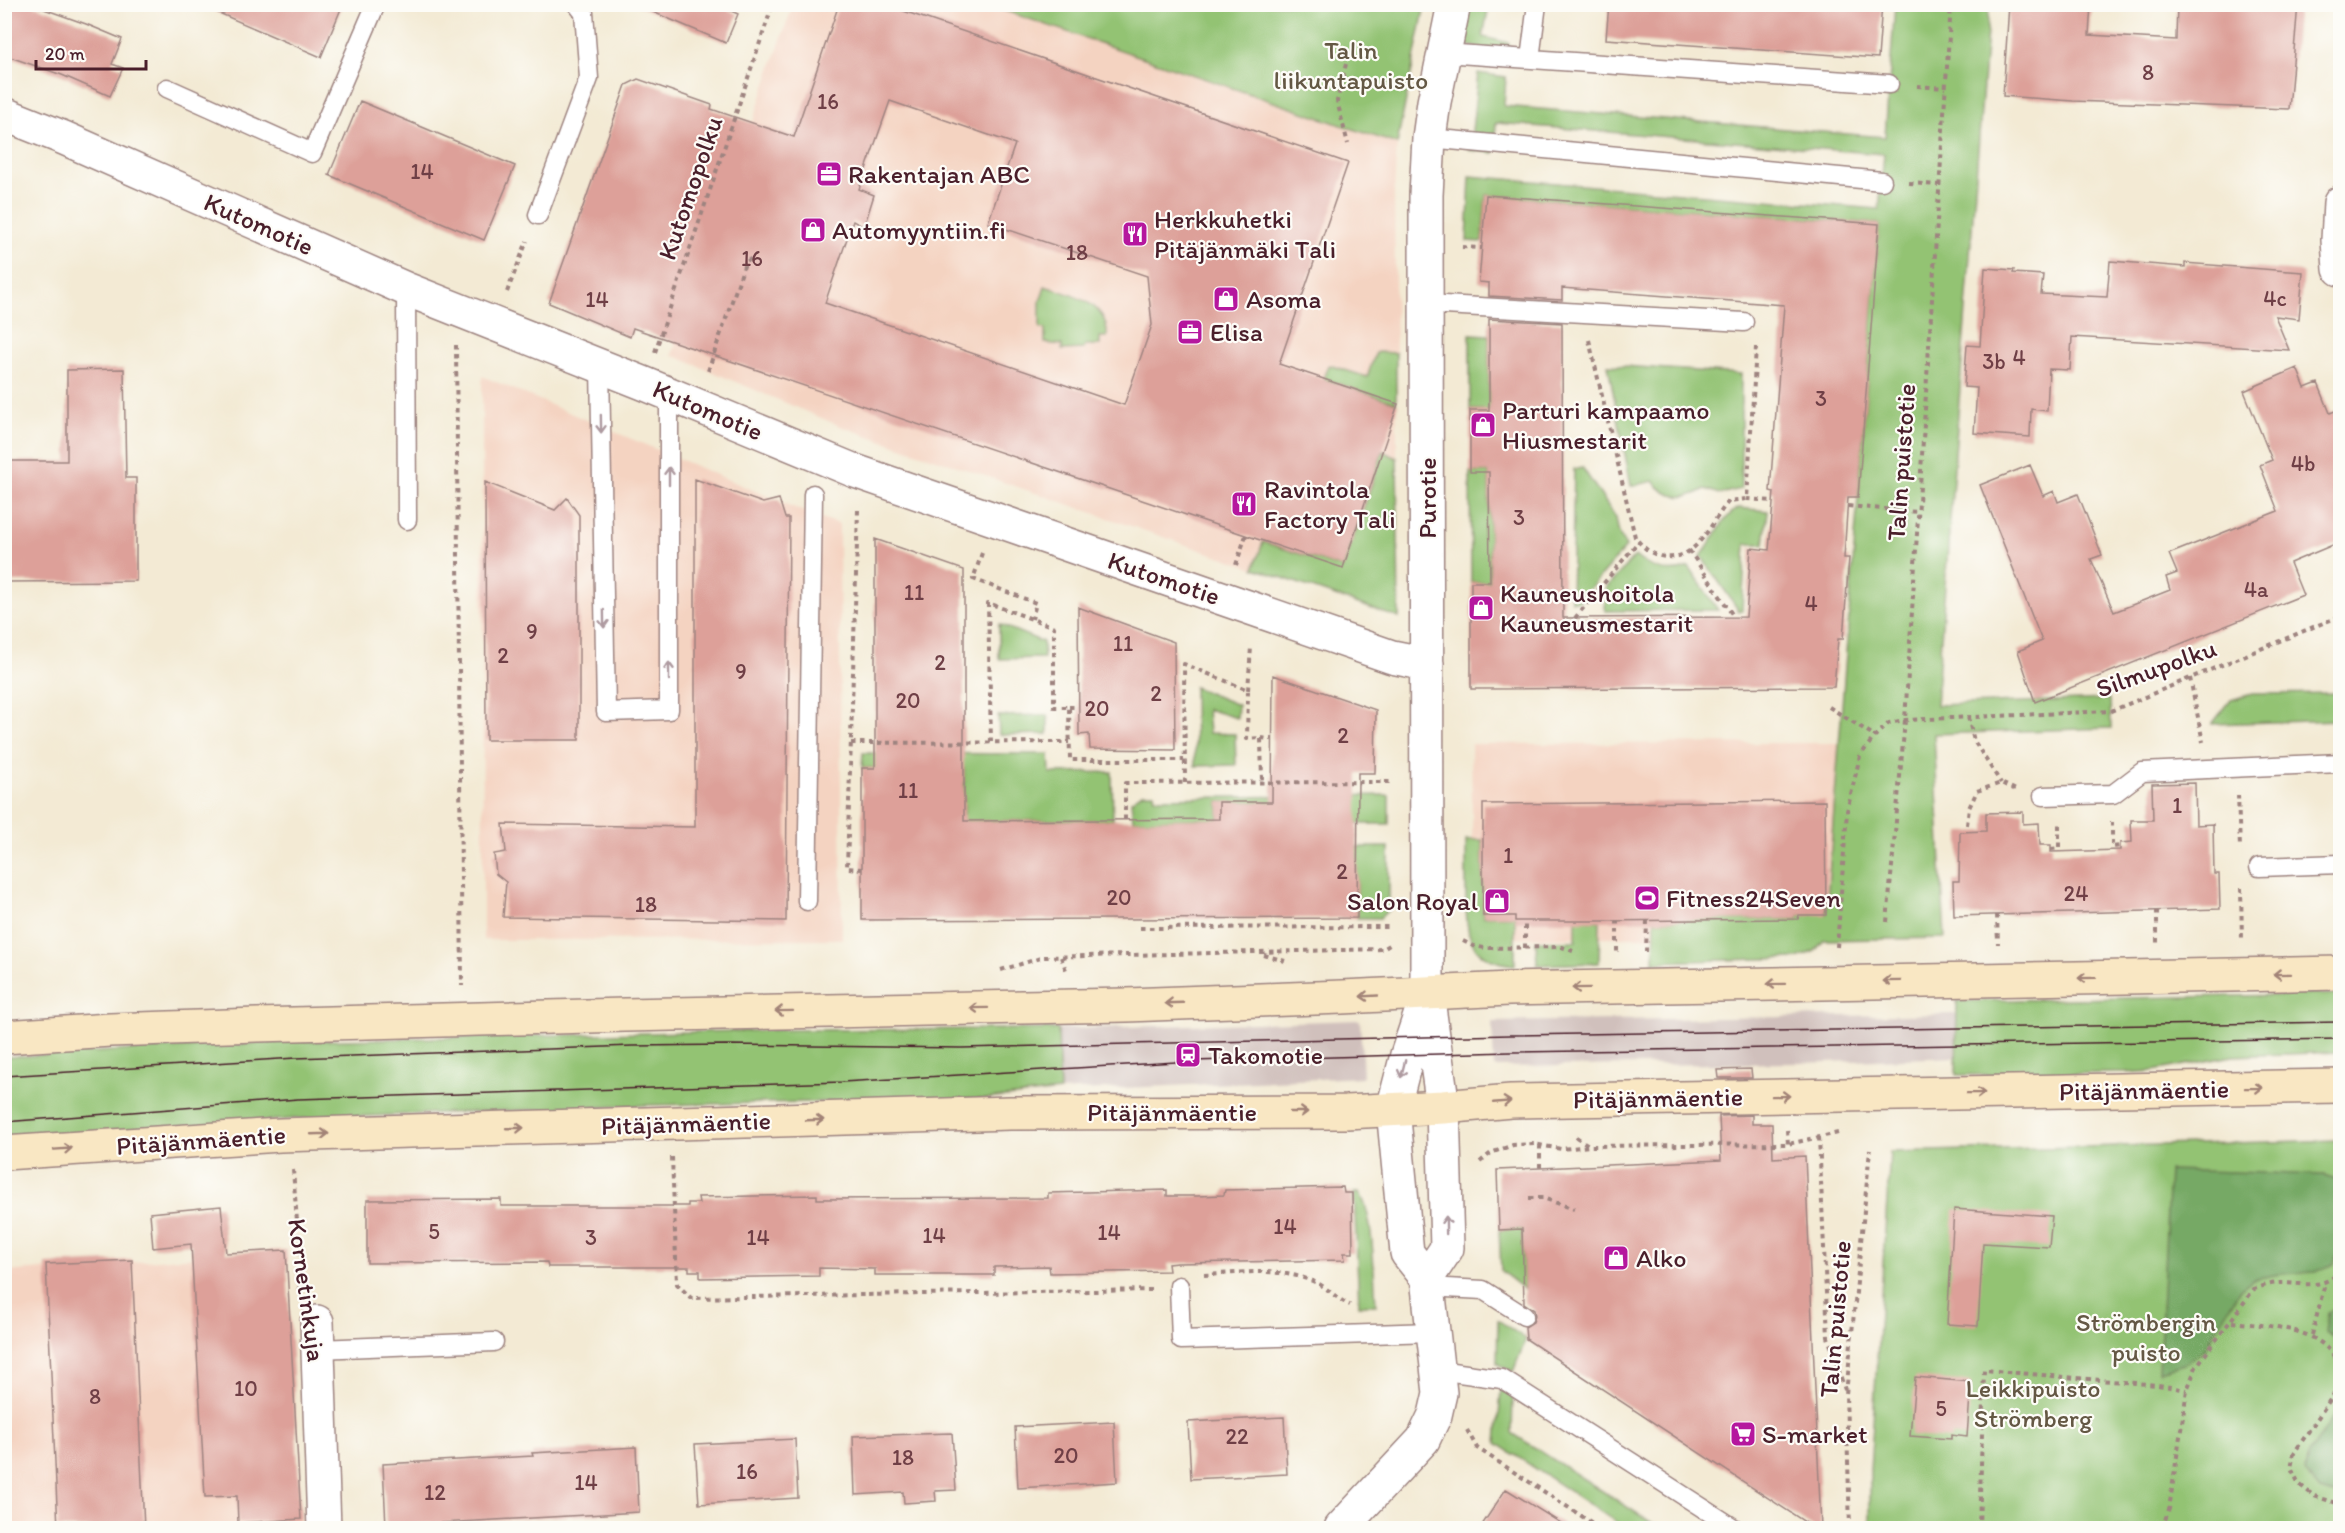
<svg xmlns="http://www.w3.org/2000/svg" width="2345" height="1533" viewBox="0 0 2345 1533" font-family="Itim,sans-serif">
<rect width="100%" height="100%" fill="#fdfcf7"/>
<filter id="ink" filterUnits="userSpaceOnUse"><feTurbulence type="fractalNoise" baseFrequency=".0167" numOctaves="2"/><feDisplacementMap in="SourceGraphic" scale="12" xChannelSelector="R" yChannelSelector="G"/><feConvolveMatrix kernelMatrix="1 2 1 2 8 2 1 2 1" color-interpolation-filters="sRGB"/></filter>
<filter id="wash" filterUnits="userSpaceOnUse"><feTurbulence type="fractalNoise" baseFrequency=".008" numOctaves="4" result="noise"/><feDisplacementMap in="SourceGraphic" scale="24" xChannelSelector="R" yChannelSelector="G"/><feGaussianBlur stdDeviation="1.35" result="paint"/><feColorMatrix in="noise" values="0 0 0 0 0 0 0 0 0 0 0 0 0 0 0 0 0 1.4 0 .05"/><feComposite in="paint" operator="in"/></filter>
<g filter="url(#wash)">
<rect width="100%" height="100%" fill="#f3ead4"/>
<path fill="#f4d3c1" d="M793 5H988L1397 144 1394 192 1399 618 840 426 672 355Z
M482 376 807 513 839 524 842 939 483 940Z
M1839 743 1825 936 1474 938 1471 744Z
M286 1250 301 1528H5V1272Z"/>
<path fill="#d0c0bc" d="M1957 1014 1955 1057 1801 1063 1494 1067 1492 1022Z
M1360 1020 1363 1077 1060 1091 1058 1029Z"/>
<path fill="#93c373" stroke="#6e714f" stroke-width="1.5" d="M1469 4 1489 5 1483 37 1509 43 1507 53 1460 44Z
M988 5 1425 4V5L1397 144Z
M1895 5H1989L1936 705 2110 699 2111 728 1934 734 1945 938 1824 940 1815 951 1797 958 1654 962 1655 920 1798 919 1799 915 1826 914 1879 224 1486 195 1482 242 1467 241 1470 176 1879 209 1884 154 1496 123 1494 153 1470 150 1478 73 1506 77 1504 106 1885 137Z
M1045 286C1071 295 1109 302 1107 337H1100V345H1085L1084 349 1062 350V345L1045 343V329L1040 328V301Z
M1470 334 1489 335V410H1470Z
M1376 352 1396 353V403L1324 379 1329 365 1367 377Z
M1608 365 1741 374V489L1720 494 1705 489C1688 500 1666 500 1654 481L1631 486Z
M1383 451 1397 458 1399 618 1254 568 1263 542 1343 568Z
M1582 467 1616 518 1619 534 1626 547 1579 601H1571L1574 469Z
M1470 472H1489L1490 582H1471Z
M1739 508 1768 511 1764 544H1746L1742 610 1739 611 1701 556C1714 541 1722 516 1739 508Z
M1635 556C1650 569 1669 575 1689 567L1718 610 1605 611 1606 588Z
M999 624 1043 642 1044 658 999 659Z
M1194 687 1238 705 1237 718 1207 709 1209 733 1235 734 1236 765 1195 766Z
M2340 693V720L2212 724 2231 700 2252 694Z
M1048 715V734L999 735 998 716Z
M863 753 1049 754 1050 773 1112 772 1113 820 964 821V768H862Z
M1142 793H1154L1155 798 1389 795V824H1357L1316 802H1219V819L1133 820 1131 801Z
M1466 840H1483V916H1515V965C1469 961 1466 937 1466 896 1466 877 1466 859 1466 840Z
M1357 847H1389V909L1380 918H1357Z
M1576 920 1600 921 1599 963 1537 965 1536 941H1576Z
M2340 994V1052L2233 1056 2153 1071 2126 1073 1956 1075 1957 1001Z
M1058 1029 1060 1091 987 1099 651 1105 292 1119 5 1141V1057L298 1041 780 1030Z
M2340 1140V1528H1870V1470L1890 1152Z
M1354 1193H1359C1374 1211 1374 1279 1376 1305H1359Z
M1522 1229 1524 1289 1501 1271 1499 1230Z
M1498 1320 1526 1339 1513 1372 1497 1363Z
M1501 1389 1513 1396 1512 1433 1660 1528H1625L1497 1443Z"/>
<path fill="#76a965" stroke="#606448" stroke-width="1.5" d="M2169 1170 2325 1175 2340 1180V1243L2334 1264 2316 1272 2280 1274 2253 1279 2240 1289 2204 1350 2184 1364 2159 1371Z
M2340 1308V1341L2326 1333 2328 1312Z
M2340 1408V1496L2320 1490 2305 1472 2308 1454Z"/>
<g id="blocks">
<path fill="#dda099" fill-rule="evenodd" d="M4 4H30L86 24 122 39 112 64 123 68 110 96 62 75 4 55Z
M198 4H343L321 57Z
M634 4H715L738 14 726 43Z
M839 4H883L1348 163 1279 364 1398 404 1343 568 633 328 630 337 549 303 626 85 638 79 712 105 711 109 794 137ZM890 101 1015 144 988 223 1147 276 1152 325 1124 405 825 303 853 221 864 227 874 195 859 189Z
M1609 4H1882L1878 58 1606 39Z
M2009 4H2091L2089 35 2176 40 2177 4H2298L2289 109 2073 101 2003 96Z
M360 101 515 166 484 240 329 175Z
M1486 195 1879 224 1858 497H1848L1844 558H1849L1843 639H1838L1834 687 1471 689V582H1490L1489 472H1470V410H1489V319L1562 323 1563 618 1746 617 1751 548 1769 550 1774 492 1770 491 1784 305 1562 288V300L1489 296V283L1479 282Z
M2110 261 2185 267V263L2303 272 2299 319 2275 316 2289 350 2072 337 2070 370 2049 369 2047 411 2031 409 2030 437 1974 433 1977 388 1964 387 1967 345 1980 346 1985 268 2014 270 2013 273 2043 275 2041 294 2107 297Z
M2297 368 2305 388 2318 383 2330 413 2340 409V542L2290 563 2303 595 2035 702 2018 651 2042 641 1980 485 2030 465 2043 496 2054 491 2058 502 2078 494 2102 555 2091 559 2114 612 2170 590 2166 577 2177 573 2169 554 2278 511 2260 465 2272 460 2244 391Z
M124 369 126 478H136V581L4 582V461H67V370Z
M695 479 763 503 779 499 785 518H789L786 921 503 917 506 882 496 874 494 854 506 852 503 824 695 827Z
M485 482 555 510 567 498 579 515V740H486Z
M875 539 964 570V821L1219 819V802H1272L1273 675 1376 710 1375 773H1358L1357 918 862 920V768H875Z
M1078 607 1174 642 1175 750 1090 749 1089 734 1079 735Z
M2195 783 2196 825 2213 824 2214 874H2219L2220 909 1954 916 1953 881H1959L1960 832 1986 831V813L2023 812V824L2039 823 2040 845H2051V852L2120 850V843L2132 842 2131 820H2153L2152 784Z
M1825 801 1826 915H1799L1798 919 1600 921H1515V916H1483V804Z
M1751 1069 1752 1078H1718L1717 1070Z
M1752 1115V1124H1772L1773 1158 1805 1156 1821 1528H1814L1526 1339 1525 1327 1533 1322 1535 1316 1534 1310 1524 1303 1522 1229 1499 1230 1497 1170 1721 1160 1719 1116Z
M1343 1187 1344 1193H1352L1353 1253H1344L1345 1260 1177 1263 1168 1264 1169 1271 1050 1273 1049 1266 994 1267V1275H875V1269L819 1268V1276L700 1278V1271H689V1267H548L547 1262 367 1263V1200L501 1199V1206H688V1203H699L698 1197 817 1195V1199L1048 1198V1193L1167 1190V1196H1197L1224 1195 1225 1190Z
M221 1206 226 1253 286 1250 301 1519 238 1523 237 1496 205 1497 191 1244 153 1248 150 1213Z
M1954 1209 2052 1216 2049 1247 1983 1243 1978 1326 1947 1324Z
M132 1260 144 1528H58L46 1264Z
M1915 1377 1971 1382 1967 1437 1951 1435V1439L1910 1436Z
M1284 1417 1287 1474 1191 1479 1188 1422Z
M1114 1422 1117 1482 1018 1488 1015 1427Z
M952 1433 956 1490 935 1491 936 1501 904 1503 903 1492 855 1495 853 1436Z
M795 1439 798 1498 699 1504 695 1444Z
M636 1447 639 1512 386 1526 383 1464 533 1456 532 1453Z
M1506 1489 1569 1528H1480Z"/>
</g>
</g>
<g filter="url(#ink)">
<use href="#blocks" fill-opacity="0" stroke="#9e8480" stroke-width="1.5"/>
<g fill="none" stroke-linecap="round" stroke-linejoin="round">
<g stroke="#9e8480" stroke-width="21">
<path id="service" d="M1444 53 1889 84
M1530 59 1537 4
M167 88 312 153 376 4
M1429 138 1882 181
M538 215 589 78 584 13 577 4
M406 289 407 520
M1426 304 1744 322
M600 366 606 712 669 710V394
M2043 796 2113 794 2142 772 2340 763
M2259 867 2340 864
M807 901 813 494
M1179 1286 1181 1340 1432 1332
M1428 1287 1483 1290 1524 1316
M318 1349 494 1342
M1438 1370 1502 1379 1734 1528"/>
</g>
<g stroke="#9e8480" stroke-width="36">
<path id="minor" d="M4 114 64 138 406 289 643 383 855 471 1392 657 1427 664
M2340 203 2338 240 2340 269
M1427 1278 1447 1248 1443 1107 1427 993 1426 195 1429 138 1434 102 1454 4
M317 1322 324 1528
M1341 1528 1423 1440 1435 1415 1440 1393 1427 1278 1407 1253 1393 1109 1407 1055 1425 1001"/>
</g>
<g stroke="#9e8480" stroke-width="36">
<path id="secondary" d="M4 1037 110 1030 257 1025 625 1015 1127 1005 1342 997 1509 989 2340 973
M4 1153 280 1135 1010 1113 1346 1112 1443 1107 1511 1101 2340 1086"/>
</g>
<path stroke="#9e8480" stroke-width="4" stroke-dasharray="4.5 4.5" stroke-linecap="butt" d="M1346 64 1337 101 1348 144
M1917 86 1945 88
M1909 183 1938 185
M1462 247 1482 248
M507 292 527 241
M1589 340 1635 537C1643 548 1652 555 1665 557 1698 561 1711 521 1729 501L1747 499 1756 347
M456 345 462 986
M655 352 773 4
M708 371 745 263 752 258
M1747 499 1773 501
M1848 506 1918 512
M858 510 847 868 862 869
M1689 550 1734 617
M982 553 973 579 1036 603 1032 619
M1236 565 1246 535
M1575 618 1638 542
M2190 678 2203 742
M1248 690 1251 647
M1069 707H1079
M1829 707 1875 736
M1968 717 1974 741 2001 783
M1261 738 1272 739
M991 742 988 603 1054 627V707H1069L1070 760H1184
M851 743 1069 742
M1185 783 1184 664 1248 690 1247 739 1261 738 1262 782
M2238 795 2240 848
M1125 820V783L1393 782
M2112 822V847L2120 846
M1967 825 1969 808 1977 791 2001 783 2016 790
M2051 849 2059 848V823
M2241 888 2242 941
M2157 911V943
M1997 915 1998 944
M1617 920V952
M1887 922 1905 720 1951 4
M1140 928 1391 927
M1463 941 1473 946 1485 948 1562 947 1573 951
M1837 947 1847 811 1860 756 1875 736 1889 723 1905 720 2111 711 2340 616
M1525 948V921
M1646 952 1647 920
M1264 955 1285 961
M1061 957 1066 970
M1001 970 1044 957 1383 949 1393 943
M1787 1130 1788 1144
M1576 1137 1590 1146
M1819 1137 1828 1337 1845 1390
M1540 1145V1168
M672 1157 677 1284 691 1298 1151 1290
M1480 1162 1491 1153 1513 1145 1534 1144 1561 1149 1590 1146 1788 1144 1838 1133
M293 1170 302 1285
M1529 1198H1543L1574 1209
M1204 1275C1243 1273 1282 1266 1319 1284 1330 1290 1338 1300 1350 1305
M298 1291 301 1283
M2232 1322C2270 1327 2324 1325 2340 1368
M2312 1335 2325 1283
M2340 1385 2294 1453 2291 1468 2299 1484 2314 1496 2340 1504
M1467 1430 1477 1448 1600 1528
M1850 1528 1846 1394 1870 1150
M1979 1528 1984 1370 2158 1385 2187 1390
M2162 1528 2169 1509 2187 1390 2196 1367 2254 1289C2263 1286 2272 1283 2282 1283 2305 1283 2323 1290 2340 1271"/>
<use href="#service" stroke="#fff" stroke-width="18"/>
<use href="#minor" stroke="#fff" stroke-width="33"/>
<use href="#secondary" stroke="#f9e7c3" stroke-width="33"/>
<path stroke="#4a1f2b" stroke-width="1.5" d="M4 1076 296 1058 632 1046 728 1045 961 1048 1510 1035 2340 1022
M4 1122 298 1099 842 1082 1193 1061 1510 1052 2340 1039"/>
</g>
<defs><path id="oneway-shaft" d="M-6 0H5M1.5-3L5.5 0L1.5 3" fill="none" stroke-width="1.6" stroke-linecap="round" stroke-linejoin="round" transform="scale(1.5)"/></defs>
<g stroke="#ae9aa0">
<use href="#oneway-shaft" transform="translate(601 424) rotate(89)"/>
<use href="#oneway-shaft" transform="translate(669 476) rotate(-90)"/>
<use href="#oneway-shaft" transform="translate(604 619) rotate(89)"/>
<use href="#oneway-shaft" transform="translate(669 671) rotate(-90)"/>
<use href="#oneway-shaft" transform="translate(1403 1069) rotate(104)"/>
<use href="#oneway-shaft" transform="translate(1446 1225) rotate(-91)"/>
</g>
<g stroke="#a28377">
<use href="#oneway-shaft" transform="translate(2282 974) rotate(179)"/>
<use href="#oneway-shaft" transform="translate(2087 978) rotate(179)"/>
<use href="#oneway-shaft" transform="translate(1892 981) rotate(179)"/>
<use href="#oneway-shaft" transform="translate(1776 984) rotate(179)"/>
<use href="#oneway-shaft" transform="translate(1581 988) rotate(179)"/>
<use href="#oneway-shaft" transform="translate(1369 996) rotate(177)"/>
<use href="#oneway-shaft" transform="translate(1174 1003) rotate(178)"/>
<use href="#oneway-shaft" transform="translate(979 1008) rotate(179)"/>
<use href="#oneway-shaft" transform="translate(784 1011) rotate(179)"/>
<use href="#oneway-shaft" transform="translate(2254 1088) rotate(-1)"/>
<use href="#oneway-shaft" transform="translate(1976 1093) rotate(-1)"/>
<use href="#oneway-shaft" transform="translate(1781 1096) rotate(-1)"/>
<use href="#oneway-shaft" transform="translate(1502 1102) rotate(-5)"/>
<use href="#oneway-shaft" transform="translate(1299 1112)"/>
<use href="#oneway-shaft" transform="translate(815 1120) rotate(-2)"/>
<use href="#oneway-shaft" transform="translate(515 1128) rotate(-2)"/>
<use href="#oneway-shaft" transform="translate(320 1134) rotate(-2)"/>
<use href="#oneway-shaft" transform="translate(63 1149) rotate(-4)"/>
</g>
</g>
<defs>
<g id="office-square" transform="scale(1.35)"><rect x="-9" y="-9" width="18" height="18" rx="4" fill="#b5179e" stroke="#fdfcf7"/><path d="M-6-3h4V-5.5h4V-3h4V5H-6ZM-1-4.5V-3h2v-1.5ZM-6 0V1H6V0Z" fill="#fff"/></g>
<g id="shop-square" transform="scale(1.35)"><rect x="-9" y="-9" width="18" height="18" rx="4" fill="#b5179e" stroke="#fdfcf7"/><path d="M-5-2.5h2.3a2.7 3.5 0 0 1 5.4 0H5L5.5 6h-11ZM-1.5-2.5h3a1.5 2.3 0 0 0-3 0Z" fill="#fff"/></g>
<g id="restaurant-square" transform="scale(1.35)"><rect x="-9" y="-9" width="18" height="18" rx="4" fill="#b5179e" stroke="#fdfcf7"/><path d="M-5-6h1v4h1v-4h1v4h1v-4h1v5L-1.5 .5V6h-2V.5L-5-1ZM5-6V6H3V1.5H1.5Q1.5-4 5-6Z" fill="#fff"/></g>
<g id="stadium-square" transform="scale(1.35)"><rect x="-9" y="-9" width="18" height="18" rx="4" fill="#b5179e" stroke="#fdfcf7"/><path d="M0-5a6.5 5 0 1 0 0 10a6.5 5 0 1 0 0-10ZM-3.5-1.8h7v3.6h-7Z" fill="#fff"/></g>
<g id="station-square" transform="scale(1.35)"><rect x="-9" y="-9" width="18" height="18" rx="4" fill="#b5179e" stroke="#fdfcf7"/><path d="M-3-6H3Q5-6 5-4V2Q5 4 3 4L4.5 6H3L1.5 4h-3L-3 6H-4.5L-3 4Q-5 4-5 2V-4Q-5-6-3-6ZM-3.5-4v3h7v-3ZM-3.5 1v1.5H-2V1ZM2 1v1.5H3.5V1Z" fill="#fff"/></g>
<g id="supermarket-square" transform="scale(1.35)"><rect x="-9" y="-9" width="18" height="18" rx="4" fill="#b5179e" stroke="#fdfcf7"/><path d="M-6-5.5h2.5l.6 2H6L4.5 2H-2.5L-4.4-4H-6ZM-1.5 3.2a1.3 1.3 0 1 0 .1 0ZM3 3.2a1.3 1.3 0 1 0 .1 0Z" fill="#fff"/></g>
</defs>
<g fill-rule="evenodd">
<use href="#office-square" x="829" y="174"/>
<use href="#shop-square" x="813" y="230"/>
<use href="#restaurant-square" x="1135" y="234"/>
<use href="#shop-square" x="1226" y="299"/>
<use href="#office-square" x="1190" y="332"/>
<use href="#shop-square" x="1483" y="425"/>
<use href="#restaurant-square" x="1244" y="504"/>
<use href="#shop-square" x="1481" y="608"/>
<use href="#stadium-square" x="1647" y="898"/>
<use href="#shop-square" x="1497" y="901"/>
<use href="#station-square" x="1188" y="1055"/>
<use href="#shop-square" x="1616" y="1258"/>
<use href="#supermarket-square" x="1743" y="1434"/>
</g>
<g text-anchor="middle" stroke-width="4.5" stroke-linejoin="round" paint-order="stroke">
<g font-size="22" fill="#6f3f46">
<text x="2148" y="80">8</text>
<text x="828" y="109">16</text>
<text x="422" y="179">14</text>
<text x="1077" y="260">18</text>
<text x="752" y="266">16</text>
<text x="2275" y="306">4c</text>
<text x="597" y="307">14</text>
<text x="2019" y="365">4</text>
<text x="1994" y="369">3b</text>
<text x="1821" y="406">3</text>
<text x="2303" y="471">4b</text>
<text x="1519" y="525">3</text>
<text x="2256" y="597">4a</text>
<text x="914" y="600">11</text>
<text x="1811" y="611">4</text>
<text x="532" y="639">9</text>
<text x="1123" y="651">11</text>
<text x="503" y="663">2</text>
<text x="940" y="670">2</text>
<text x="741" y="679">9</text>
<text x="1156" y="701">2</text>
<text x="908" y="708">20</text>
<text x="1097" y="716">20</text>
<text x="1343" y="743">2</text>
<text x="908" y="798">11</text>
<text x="2177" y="813">1</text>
<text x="1508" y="863">1</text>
<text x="1342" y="879">2</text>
<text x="2076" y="901">24</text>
<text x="1119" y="905">20</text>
<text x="646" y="912">18</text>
<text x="1285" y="1234">14</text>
<text x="434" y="1239">5</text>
<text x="1109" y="1240">14</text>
<text x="934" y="1243">14</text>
<text x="591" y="1245">3</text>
<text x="758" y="1245">14</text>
<text x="246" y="1396">10</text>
<text x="95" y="1404">8</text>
<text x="1941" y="1416">5</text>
<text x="1237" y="1444">22</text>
<text x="1066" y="1463">20</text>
<text x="903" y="1465">18</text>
<text x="747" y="1479">16</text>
<text x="586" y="1490">14</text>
<text x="435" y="1500">12</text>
</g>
<g font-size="26" fill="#645844" stroke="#fdfcf7">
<text x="1351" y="59">Talin<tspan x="1351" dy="30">liikuntapuisto</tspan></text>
<text x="2146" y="1331">Strömbergin<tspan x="2146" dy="30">puisto</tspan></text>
<text x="2033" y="1397">Leikkipuisto<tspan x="2033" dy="30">Strömberg</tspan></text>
</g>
<g font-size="26" fill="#4a1f2b" stroke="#fdfcf7" text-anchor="start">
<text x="848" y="183">Rakentajan ABC</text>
<text x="1154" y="228">Herkkuhetki<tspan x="1154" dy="30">Pitäjänmäki Tali</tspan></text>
<text x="832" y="239">Automyyntiin.fi</text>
<text x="1246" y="308">Asoma</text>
<text x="1210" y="341">Elisa</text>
<text x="1502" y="419">Parturi kampaamo<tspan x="1502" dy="30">Hiusmestarit</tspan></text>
<text x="1264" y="498">Ravintola<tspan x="1264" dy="30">Factory Tali</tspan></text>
<text x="1500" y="602">Kauneushoitola<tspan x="1500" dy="30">Kauneusmestarit</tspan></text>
<text x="1666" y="907">Fitness24Seven</text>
<text x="1478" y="910" text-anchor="end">Salon Royal</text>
<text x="1208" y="1064">Takomotie</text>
<text x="1636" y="1267">Alko</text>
<text x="1762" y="1443">S-market</text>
</g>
<g font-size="26" fill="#4a1f2b" stroke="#fdfcf7">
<text transform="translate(690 188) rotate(-71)" y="9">Kutomopolku</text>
<text transform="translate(259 224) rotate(24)" y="9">Kutomotie</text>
<text transform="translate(708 410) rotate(23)" y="9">Kutomotie</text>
<text transform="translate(1901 462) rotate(-86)" y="9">Talin puistotie</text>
<text transform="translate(1427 498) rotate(-90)" y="9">Purotie</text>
<text transform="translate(1164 578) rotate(19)" y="9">Kutomotie</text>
<text transform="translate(2156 668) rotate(-20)" y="9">Silmupolku</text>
<text transform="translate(2144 1090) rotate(-1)" y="9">Pitäjänmäentie</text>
<text transform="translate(1658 1098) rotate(-1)" y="9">Pitäjänmäentie</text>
<text x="1172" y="1121">Pitäjänmäentie</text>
<text transform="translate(686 1123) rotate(-2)" y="9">Pitäjänmäentie</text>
<text transform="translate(201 1140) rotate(-4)" y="9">Pitäjänmäentie</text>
<text transform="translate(307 1290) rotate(82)" y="9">Kornetinkuja</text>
<text transform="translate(1835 1319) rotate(-85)" y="9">Talin puistotie</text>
</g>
</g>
<rect width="2345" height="1533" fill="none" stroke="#fdfcf7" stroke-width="24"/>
<path d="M36 60v9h110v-9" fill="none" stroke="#4a1f2b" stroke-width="3"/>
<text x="45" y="60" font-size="18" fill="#4a1f2b" stroke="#fdfcf7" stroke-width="4.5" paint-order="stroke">20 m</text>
</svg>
